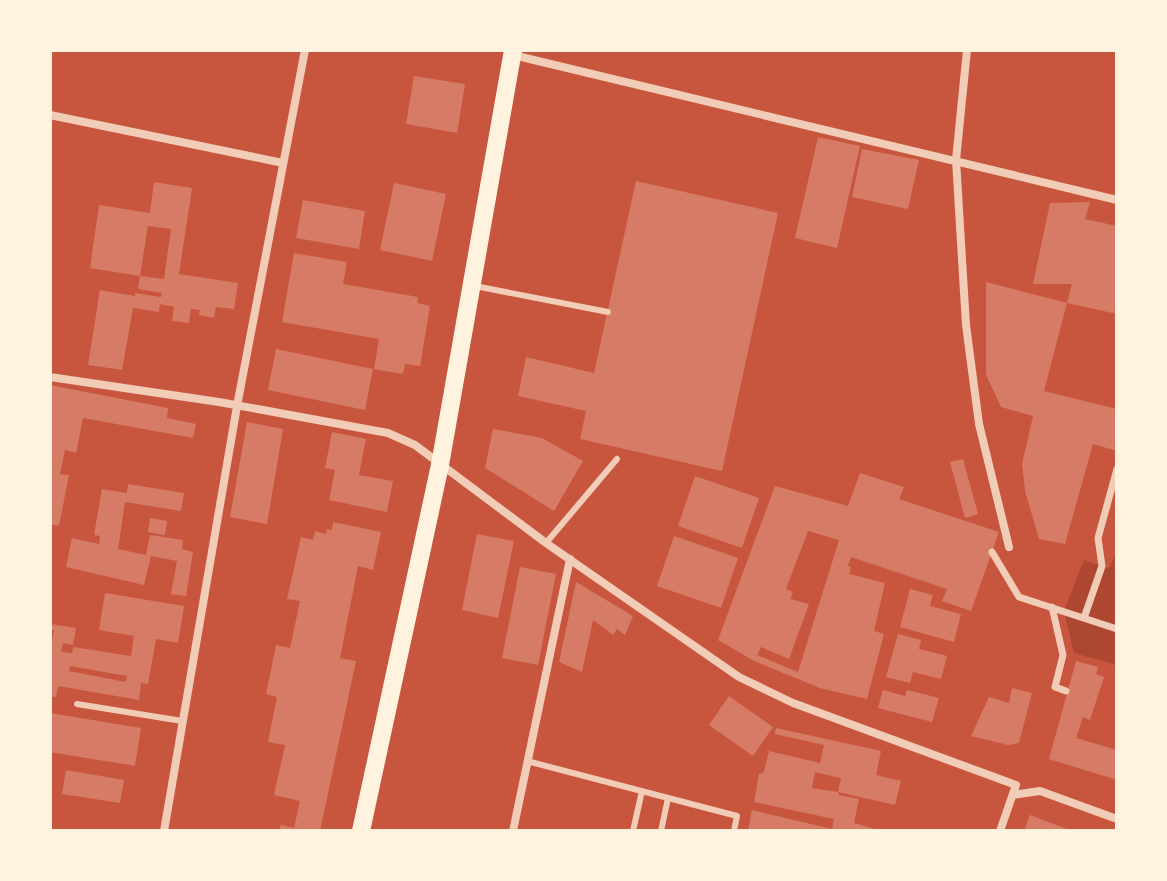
<svg xmlns="http://www.w3.org/2000/svg" width="1167" height="881" viewBox="0 0 1167 881" font-family="Barlow,sans-serif">
<rect width="100%" height="100%" fill="#c8553d"/>
<path fill="#ae4732" d="M1115 556H1117V665L1074 653 1064 611 1084 560 1101 566 1084 619 1102 566 1109 568Z"/>
<path fill="#d67c66" fill-rule="evenodd" d="M414 76 465 84 457 133 406 124Z
M818 137 860 146 837 248 795 238Z
M862 149 919 160 908 209 852 197Z
M636 181 778 213 722 471 580 439 586 411 518 396 526 357 594 373Z
M154 182 192 188 179 274 238 283 234 309 216 307 214 318 199 315 200 310 191 309 189 323 172 321 174 307 160 304 159 312 133 308 122 370 88 365 100 290 135 296V293L161 297 162 293 138 289 140 276 164 279 171 229 148 226 140 276 90 268 99 205 150 213Z
M394 183 446 194 432 261 380 250Z
M303 200 365 211 359 249 296 238Z
M1090 202 1085 219 1117 226V314L1067 303 1072 284H1033L1050 203Z
M294 253 347 262 343 284 418 297 417 303 430 306 420 366 405 364 403 374 374 369 379 339 282 322Z
M986 282 1067 303 1044 391 1117 409V451L1093 444 1065 544 1039 539 1025 491 1022 464 1033 416 1001 407 986 375Z
M276 349 373 369 365 410 268 390Z
M50 385 168 408 167 418 196 424 193 438 83 418 76 453 65 450 60 474 69 475 59 526 50 524Z
M247 422 283 429 267 524 230 517Z
M493 429 542 438 583 461 554 511 485 468Z
M332 432 366 439 359 475 393 481 387 512 329 500 335 470 325 468Z
M963 459 978 514 965 518 950 462Z
M860 473 904 487 899 499 999 532 971 611 942 601 947 589 851 557 848 566 851 567 849 574 885 583 874 631 884 634 867 699 820 688 754 661 718 640 775 486 848 506ZM808 531 839 540 798 672 757 655 761 647 789 659 809 604 790 599 793 592 786 589Z
M695 476 759 498 742 548 678 526Z
M128 484 184 493 181 511 125 502 118 549 146 555 150 535 183 540 182 549 193 552 186 596 171 594 177 561 151 556 144 585 66 567 72 538 99 544 100 536 94 535 102 489 127 493Z
M150 518 167 521 165 535 148 532Z
M333 522 381 532 373 570 358 566 340 658 356 661 320 831H279L281 825 294 828 300 801 274 795 285 745 268 742 277 697 266 694 276 645 290 648 300 601 287 599 301 537 313 540 315 531 326 534 327 529 332 530Z
M477 534 514 541 498 618 462 610Z
M674 536 738 558 721 608 657 586Z
M520 567 556 574 538 665 502 658Z
M576 582 633 616 625 635 617 629 613 635 593 620 582 672 559 662Z
M910 589 933 595 930 606 961 614 954 642 900 627Z
M105 593 184 606 178 643 156 639 148 684 141 683 139 700 58 686 56 697 50 696V642H52L54 630H50V624L76 628 73 645 63 643 61 652 72 653 73 647 131 656 134 636 99 630ZM70 666 127 676 126 682 69 671Z
M898 634 921 640 919 649 947 656 941 679 913 672 910 683 886 677Z
M1076 661 1098 667 1096 674 1104 677 1090 720 1083 717 1076 738 1117 750V780L1049 759Z
M1012 688 1032 693 1019 743 1008 745 971 736 989 697 1009 703Z
M883 690 905 696 907 690 939 698 932 722 878 708Z
M729 696 773 727 753 756 709 725Z
M50 713 141 728 135 766 50 752Z
M776 728 881 751 876 775 901 781 895 805 838 792 841 778 818 773 815 772 812 788 838 792 839 795 859 799 854 823 882 831H748L752 810 832 829 834 819 754 802 759 774 764 772 769 751 820 763 824 745 775 734Z
M66 770 124 780 120 803 62 794Z
M1030 815 1072 831H1024Z"/>
<g fill="none" stroke-linecap="round" stroke-linejoin="round">
<path stroke="#f1ccb7" stroke-width="6" d="M475 286 608 312
M546 543 617 459
M77 704 182 721
M527 761 737 816 734 831
M633 831 642 791
M661 831 668 798"/>
<path stroke="#f1ccb7" stroke-width="7" d="M992 552 1019 597 1117 629
M1052 607 1063 655 1055 687 1066 691
M1084 618 1102 566 1098 538 1117 469"/>
<path stroke="#f1ccb7" stroke-width="8" d="M967 50 956 160 966 325 979 424 1009 547
M513 55 1117 200
M50 115 283 163
M50 377 219 402 388 433 415 445 546 543 739 677 793 703 1016 785 1000 831
M1013 795 1040 791 1117 819
M164 831 237 406 305 50
M513 831 570 559"/>
<path stroke="#fff3e0" stroke-width="18" d="M361 831 440 465 513 50"/>
</g>
<rect width="1167" height="881" fill="none" stroke="#fff3e0" stroke-width="104"/>
</svg>
